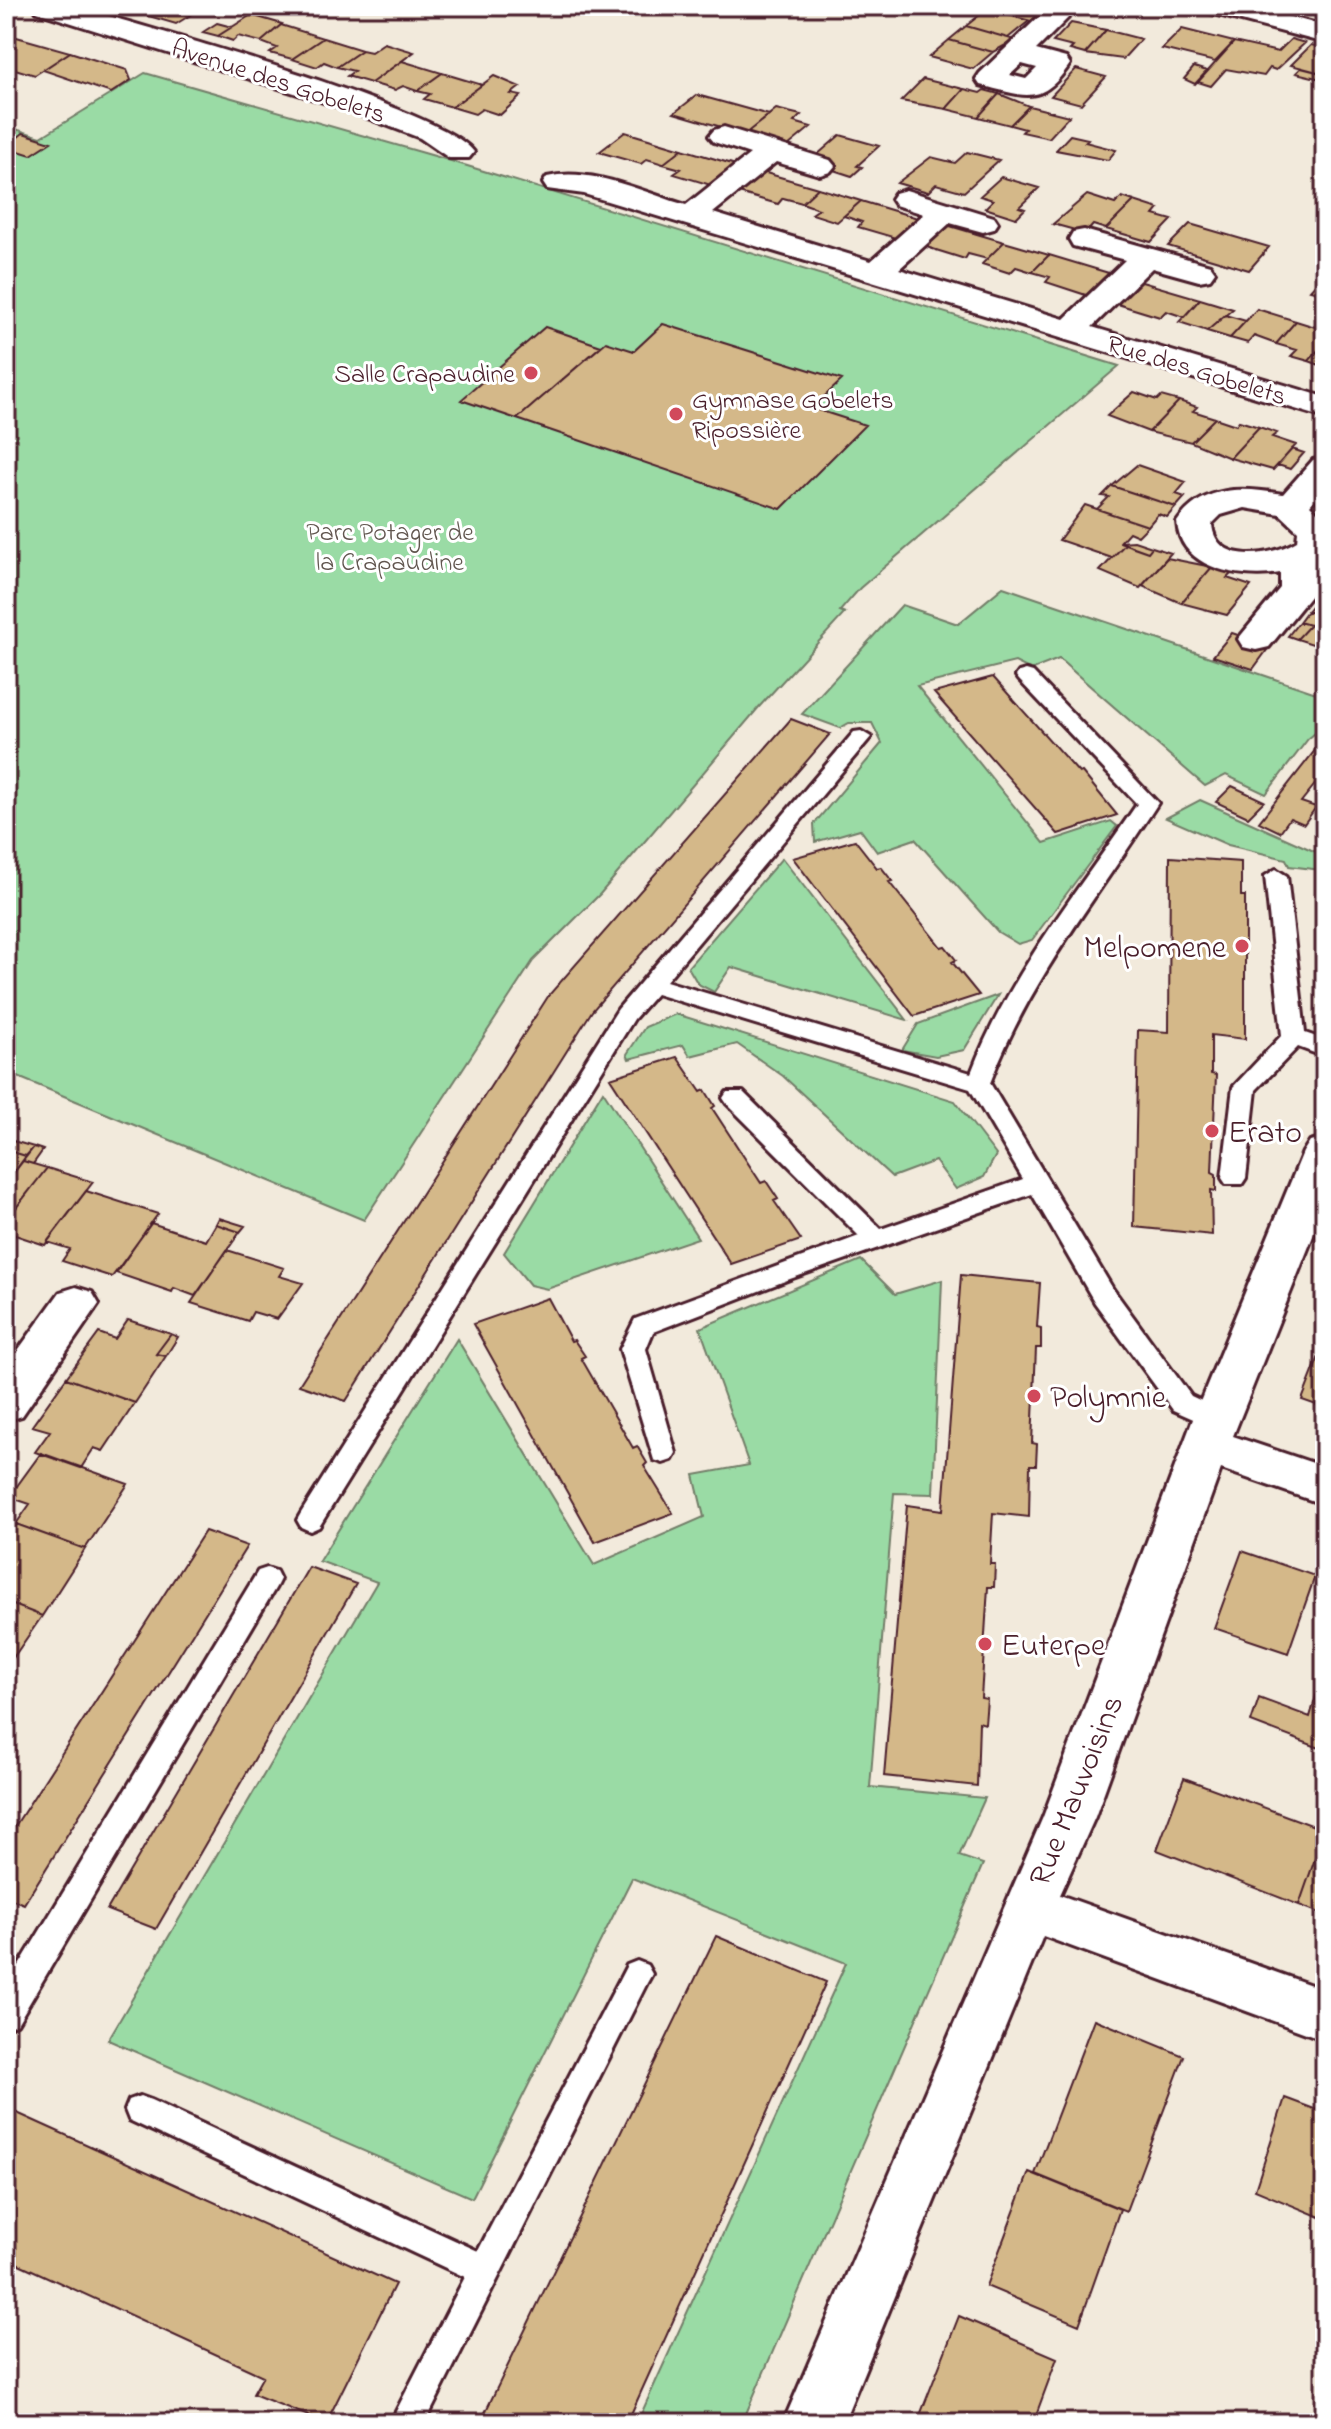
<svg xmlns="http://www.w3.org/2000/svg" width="1331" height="2429" viewBox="0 0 1331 2429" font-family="'Indie Flower',sans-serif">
<rect width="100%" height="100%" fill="#f2eadc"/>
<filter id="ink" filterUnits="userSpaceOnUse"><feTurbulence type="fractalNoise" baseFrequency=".0125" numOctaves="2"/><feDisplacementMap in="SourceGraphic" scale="16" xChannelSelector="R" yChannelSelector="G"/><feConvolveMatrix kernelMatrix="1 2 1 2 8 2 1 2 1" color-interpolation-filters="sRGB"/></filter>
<g filter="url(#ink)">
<path fill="#9adba5" stroke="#727d68" stroke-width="2" d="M145 73 438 157 1119 366 860 588 840 611 845 613 759 707 600 894 533 961 364 1220 6 1072V126L41 137Z
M1003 587 1325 696V725L1308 739 1266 794 1226 775 1205 786 1059 659 1031 670 1015 662 917 686 1044 843 1111 821 1117 826 1032 940 1018 944 998 932 915 839 877 852 860 829 815 842 814 824 882 743 872 723H849L840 728 802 714 902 605 958 624Z
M1200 800 1325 856V878L1321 870 1289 866 1286 859 1228 845 1166 818Z
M782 858 907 1020 731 967 714 992 698 984 688 967Z
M998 995 964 1050 936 1056 902 1050 918 1024Z
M676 1014 955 1101 996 1155 984 1177 956 1189 935 1161 892 1177 783 1076 737 1044 690 1056 683 1045 629 1059 627 1054 645 1027Z
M603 1091 698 1238 547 1289 530 1285 504 1253Z
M861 1260 895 1294 942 1280 933 1494 894 1493 870 1787 985 1798 959 1856 983 1864 742 2423H637L846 1963 632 1878 472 2198 108 2040 377 1582 319 1561 457 1339 594 1565 704 1517 694 1475 749 1465 700 1328Z"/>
<path fill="#d4b889" stroke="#4a1f2b" stroke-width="2" d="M160 6H221L224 7 214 14 200 9 176 24 145 15Z
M974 6H1002L1037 15 1031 21Z
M987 9 1012 16 1029 21 1008 38 966 26Z
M251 15 282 24 261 42 238 36 233 41 218 36Z
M217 23 232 27 218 36 203 32Z
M1071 23 1106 30 1085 54 1070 50 1073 47 1053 42Z
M281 25 323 38 292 59 270 53 277 48 261 42Z
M966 26 1015 40 993 52 949 40Z
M1182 29 1234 42 1215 62 1162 49Z
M1106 30 1141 39 1123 59 1085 54Z
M6 34 70 52 35 75 15 69 6 72Z
M323 38 362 50 337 67 324 62 317 67 292 59Z
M1291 39 1305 43 1276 70 1270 68 1264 76 1226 69 1211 86 1198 82 1234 42 1278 52Z
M949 40 993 52 973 69 929 57Z
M384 43 414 52 371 83 347 76 354 71 337 67 362 50 371 52Z
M1311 45 1325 48V74L1291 65Z
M70 52 127 70 131 80 111 93 43 70Z
M402 61 442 73 417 91 403 86 395 90 371 83Z
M1194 67 1207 71 1195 84 1184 79Z
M1301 68 1325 74V80L1296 73Z
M1076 69 1106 77 1081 104 1051 96Z
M442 73 482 85 452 107 424 99 430 94 417 91Z
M494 76 520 87 511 94 521 96 500 115 482 109 475 114 452 107Z
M923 79 964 89 946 109 901 101Z
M964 89 980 93 984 90 999 94 978 117 946 109Z
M999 94 1029 106 1010 125 978 117Z
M697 95 769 115 745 134 674 113Z
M1029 106 1069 116 1049 138 1022 132 1025 129 1010 125Z
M776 109 801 115 794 122 811 127 788 146 745 134Z
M625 132 682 149 663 164 647 159 641 164 599 152Z
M23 133 51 142 31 155 6 147Z
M840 135 879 146 857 166 862 167 852 176 821 166 829 158 817 155Z
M1070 135 1088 139 1085 142 1116 150 1108 160 1056 150Z
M682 149 739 166 714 186 674 174 681 169 663 164Z
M967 152 999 160 964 192 936 184 928 192 897 183 931 157 955 163Z
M759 171 818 188 802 203 783 198 778 204 735 192Z
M1001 177 1039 188 1019 207 1025 209 1016 218 985 208 993 200 980 196Z
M818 188 861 201 837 222 812 214 819 209 802 203Z
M1087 195 1115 204 1122 197 1134 201 1106 229 1093 225 1086 233 1053 224Z
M861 201 921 219 899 239 858 227 862 222 844 216Z
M1134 201 1159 209 1154 215 1172 220 1151 242 1106 229Z
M943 224 1004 242 987 259 968 254 965 259 920 245Z
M1190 224 1269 247 1249 270 1168 246Z
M1004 242 1049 255 1032 272 1016 267 1010 273 982 264Z
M1049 255 1112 274 1089 296 1046 282 1050 277 1032 272Z
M1325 273V294L1310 290Z
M1135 280 1200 299 1184 317 1166 311 1160 317 1114 303Z
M1200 299 1233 309 1207 331 1179 322Z
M1257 309 1296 321 1276 344 1254 336 1248 343 1230 338Z
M1225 315 1246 321 1230 338 1207 331Z
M1296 321 1325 330V342L1309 361 1291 356 1297 350 1276 344Z
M663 324 842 380 812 408 865 425 781 509 517 419 606 342 634 351Z
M545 327 601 346 517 419 461 400Z
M1325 342V367L1309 361Z
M1134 392 1157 400 1161 396 1179 401 1149 432 1107 416Z
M1179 401 1197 407 1193 411 1215 418 1191 442 1149 432Z
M1215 418 1236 425 1239 421 1259 427 1230 458 1191 442Z
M1259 427 1277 433 1272 437 1296 445 1273 470 1230 458Z
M1292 449 1304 453 1290 469 1278 465Z
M1137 465 1186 482 1176 494 1185 497 1176 507 1112 486Z
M1112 486 1176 507 1167 517 1158 514 1148 526 1097 509 1109 497 1102 496Z
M1085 505 1148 526 1138 536 1129 532 1120 542 1125 544 1112 558 1059 540Z
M1134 541 1152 547 1148 552 1120 542Z
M1125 544 1148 552 1152 547 1171 553 1140 588 1100 571Z
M1167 558 1212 567 1181 603 1142 586Z
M1212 567 1232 573 1227 578 1251 586 1227 615 1181 603Z
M1316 600 1325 603V617L1307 611Z
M1307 611 1325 617V648L1297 639 1310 625 1299 622Z
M1299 622 1310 625 1297 639 1288 636Z
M1232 633 1270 646 1253 669 1213 656Z
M993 677 1079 773 1082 772 1117 815 1058 834 934 693Z
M791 719 830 734 592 1011 346 1401 299 1385 549 995Z
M1320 744 1325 746V772L1301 802 1316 807 1304 824 1290 818 1280 832 1259 822Z
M1232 786 1264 801 1248 817 1216 802Z
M855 840 877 868 881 867 892 881 889 882 941 947 945 946 956 960 952 962 979 995 914 1016 793 858Z
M1170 857 1241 862V896H1245V1039L1211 1035V1074L1216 1075 1212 1172 1216 1174V1191L1211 1190 1212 1235 1134 1227 1138 1030 1169 1032Z
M677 1057 701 1092 705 1090 715 1106 712 1108 761 1183 766 1181 778 1199 774 1201 801 1240 731 1264 610 1078Z
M13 1141 34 1147 26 1156 6 1150Z
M34 1147 43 1150 33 1164 23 1161Z
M6 1150 26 1156 6 1183Z
M23 1161 47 1168 7 1219 6 1183Z
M47 1168 93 1182 45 1245 6 1232V1221Z
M86 1191 158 1214 112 1277 62 1261 70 1249 47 1242Z
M219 1218 245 1226 240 1232 216 1224Z
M151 1223 206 1241 216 1224 240 1232 195 1296 174 1288 172 1292 116 1273Z
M227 1250 284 1268 279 1276 303 1283 277 1319 253 1312 248 1321 191 1303Z
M961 1275 1040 1283 1037 1327 1041 1328V1348H1036L1032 1443 1037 1444 1036 1465H1030L1029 1517 993 1513 990 1564H995L994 1587H988L981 1698 987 1699 985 1724 979 1722 977 1786 884 1776 907 1505 943 1510Z
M548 1298 571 1341 574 1340 585 1356 581 1358 633 1448 637 1446 647 1463 644 1466 673 1513 595 1542 473 1324Z
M128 1320 171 1334 156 1354 166 1356 135 1403 66 1378 99 1333 115 1339Z
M171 1334 178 1337 166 1356 156 1354Z
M1325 1341V1408L1302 1400Z
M66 1378 135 1403 103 1451 94 1448 81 1468 35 1452 50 1431 32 1426Z
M41 1453 128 1484 85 1549 16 1524 30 1504 9 1497Z
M16 1524 85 1549 42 1616 6 1602V1541Z
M205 1531 247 1546 24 1904 6 1897V1840Z
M1242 1551 1315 1576 1288 1653 1214 1628Z
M309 1567 356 1584 156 1929 107 1910Z
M6 1602 42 1616 6 1668Z
M1318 1689 1325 1692V1750L1251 1722 1259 1698 1310 1717Z
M1184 1778 1325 1830 1299 1905 1157 1850Z
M1325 1830V1915L1299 1905Z
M716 1936 826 1982 627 2423H480Z
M1094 2019 1184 2056 1126 2211 1035 2174Z
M1285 2098 1325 2113V2219L1255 2190Z
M6 2108 395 2284 326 2423 253 2394 263 2376 6 2258Z
M1029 2172 1120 2209 1079 2325 986 2286Z
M959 2316 1057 2358 1033 2423H917Z
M1325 2392V2423H1315Z"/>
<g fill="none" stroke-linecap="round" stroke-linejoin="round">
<g stroke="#4a1f2b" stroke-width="6">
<path id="service" d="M1026 670 1033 672 1158 803C1099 895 1029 980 990 1083L1113 1289 1191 1396 1225 1412 1229 1419 1225 1426 1216 1429 1173 1410 1095 1303 1032 1194 790 1279 653 1332 646 1349 676 1453 672 1460 663 1463 654 1460 620 1349 635 1319 859 1236 727 1104 723 1098 727 1092H743L881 1229 1023 1179 970 1089 656 994 634 1019 319 1527 310 1531 301 1527 297 1520 301 1513 618 1009 854 732 861 731 871 737 666 981 971 1073C1009 974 1078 891 1137 804L1019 680 1016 676 1019 672Z
M1276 869 1287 876 1305 1033 1325 1040V1057L1298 1047 1256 1090 1246 1178 1242 1184H1226L1222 1178 1233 1087 1282 1035 1265 876Z
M267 1568 276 1571 280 1579 276 1587 17 2024 6 2028V1987L258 1571Z
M637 1961 647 1965 652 1974 647 1983 425 2423H390L465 2277 129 2120 125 2110 129 2100 140 2096 151 2100 478 2251 627 1965Z"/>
</g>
<g stroke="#4a1f2b" stroke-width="6">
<path id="minor" d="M33 6H75C143 27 443 108 474 152L469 158H449L420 138 339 107 37 12Z
M1050 6H1080L1036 50 1066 58 1070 64C1041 107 1025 96 980 85L976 79 980 73ZM1022 64 1037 68 1026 79 1010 75Z
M1203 6H1249L1325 26V43L1207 12Z
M724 127 830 160 835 166 830 172 820 175 776 162 713 213 871 261 924 214 895 205 891 199 895 193 906 190 994 217 998 223 994 229 983 232 950 223 899 269 1064 319 1125 260 1073 246 1069 239 1073 232 1084 230 1210 265 1215 272 1210 279 1199 281 1152 268 1092 327 1325 397V418L584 194 547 189 543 183 547 177C591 166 645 193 686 205L750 154 714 142 709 136 714 130Z
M1325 457V488L1310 505 1325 520V554L1315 560 1316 589 1269 647 1256 650 1243 647 1238 639 1280 588V573C1242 579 1180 570 1177 522 1203 484 1243 487 1283 494L1313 460ZM1245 508 1280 514 1298 531 1297 541C1273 556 1215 566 1212 524L1221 515Z
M1325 1137V1206L1233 1436 1325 1467V1505L1221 1469 1095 1817 1060 1895 1325 1990V2040L1043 1936 843 2423H783L1043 1817 1193 1419 1303 1152 1310 1141Z
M76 1287 92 1292 99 1304 22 1416 6 1421V1367L60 1292Z"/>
</g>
<use href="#service" fill="#fff" fill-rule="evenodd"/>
<use href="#minor" fill="#fff" fill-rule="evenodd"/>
</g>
</g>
<g fill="#d1495b" stroke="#fff" stroke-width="3">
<circle cx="531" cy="373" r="8"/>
<circle cx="676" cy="414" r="8"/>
<circle cx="1242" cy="946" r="8"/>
<circle cx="1212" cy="1131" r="8"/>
<circle cx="1034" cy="1396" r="8"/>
<circle cx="985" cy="1644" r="8"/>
</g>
<g text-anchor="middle" stroke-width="6" stroke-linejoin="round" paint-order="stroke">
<g font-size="26" fill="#4a1f2b" stroke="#fff">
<text transform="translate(279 80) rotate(18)" y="9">Avenue des Gobelets</text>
<text transform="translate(1197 369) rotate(17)" y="9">Rue des Gobelets</text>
</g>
<g font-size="26" fill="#4a1f2b" stroke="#fff" text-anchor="end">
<text x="515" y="382">Salle Crapaudine</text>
<text x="692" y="408" text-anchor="start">Gymnase Gobelets<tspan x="692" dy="30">Ripossière</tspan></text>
</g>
<g font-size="26" fill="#625750" stroke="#fff">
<text x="390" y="540">Parc Potager de<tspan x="390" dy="30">la Crapaudine</tspan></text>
</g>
<g font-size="32" fill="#4a1f2b" stroke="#fff" text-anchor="start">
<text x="1226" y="957" text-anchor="end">Melpomene</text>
<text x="1228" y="1142">Erato</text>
<text x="1050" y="1407">Polymnie</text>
<text x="1001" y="1655">Euterpe</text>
</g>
<g font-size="32" fill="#4a1f2b" stroke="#fff">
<text transform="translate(1075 1790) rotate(-68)" y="11">Rue Mauvoisins</text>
</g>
</g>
<rect width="1331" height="2429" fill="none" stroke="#fff" stroke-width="32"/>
<rect x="16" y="16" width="1299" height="2397" fill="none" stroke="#4a1f2b" stroke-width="3" filter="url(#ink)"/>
</svg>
